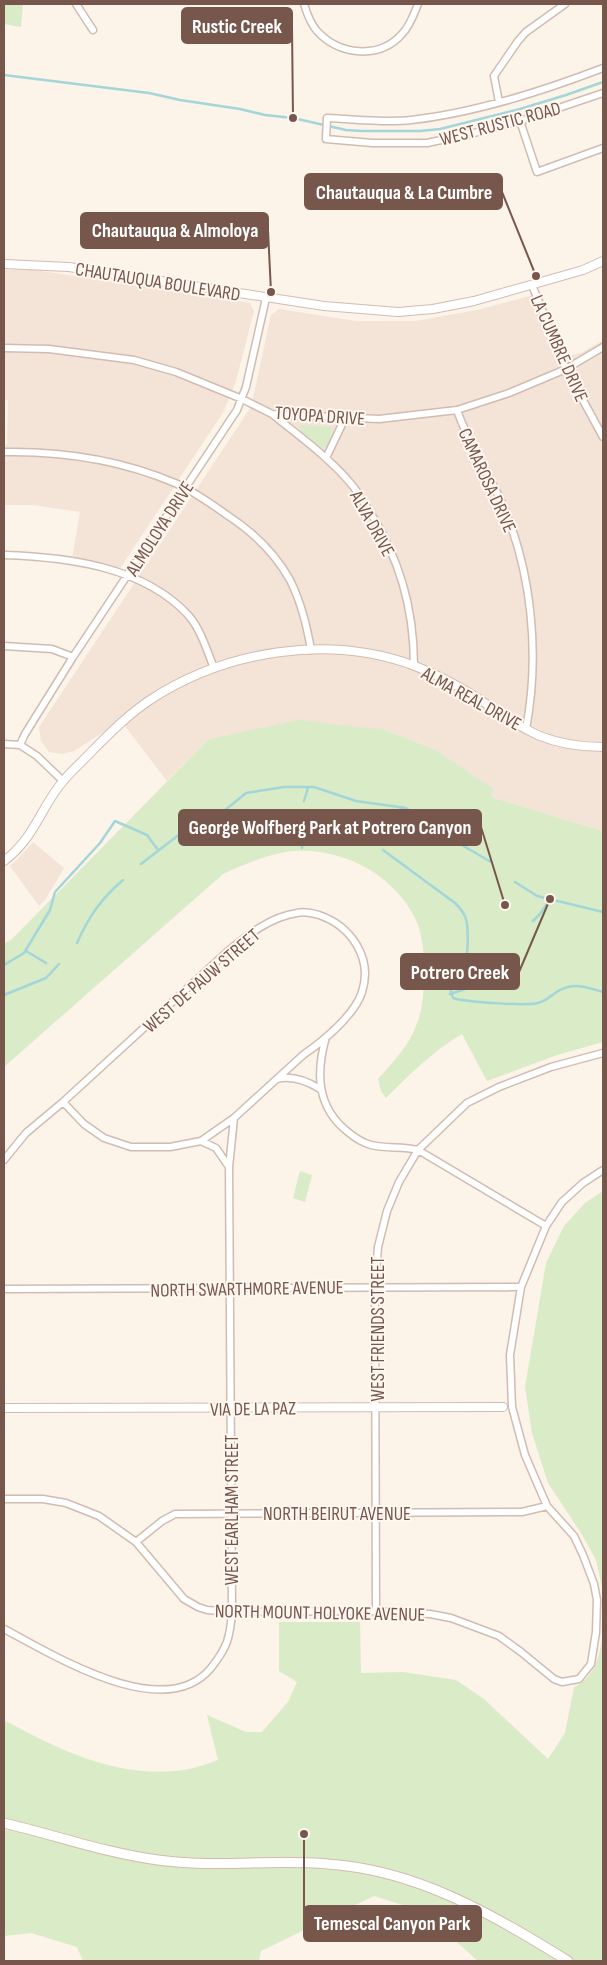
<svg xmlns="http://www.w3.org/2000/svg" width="607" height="1965" viewBox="0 0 607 1965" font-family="'Sofia Sans Condensed',sans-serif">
<rect width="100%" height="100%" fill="#fcf3e9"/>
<path fill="#f4e4d7" d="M29 269 250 303 254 311 236 381 224 411 117 573 72 559 80 512 33 505H4V446L7 444 8 400H4V270Z
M541 293 564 352 568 356 581 353 603 340V831L494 798 491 795 494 789 436 750 385 730 209 739 167 781 121 721 74 751 62 754 49 752 41 741 39 727 251 407 271 315 279 309 356 321H415L477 310Z
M33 842 64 868 45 900 39 906 10 866 18 859Z"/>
<path fill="#d9ebc7" d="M4 4H23L21 27 4 24Z
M301 425 332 427 333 431 327 446 323 449 301 432 300 428Z
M299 720 385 730 436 750 494 789 491 795 494 798 603 831V1042L557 1055 487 1081 462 1034C433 1051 410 1074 386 1098L381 1091 378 1079C392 1063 409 1046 416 1026 424 1007 424 986 424 966 424 951 422 932 415 918 393 874 343 848 295 851 274 852 241 865 223 874L4 1067V944L12 939 209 739Z
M300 1171 312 1175 305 1202 293 1198Z
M603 1191V1593L596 1560 581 1533 548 1483 532 1433 525 1387 546 1263 564 1226 585 1203Z
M279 1622H360L361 1673 403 1672 456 1680 484 1699 548 1759 565 1733 574 1687C598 1677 602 1647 603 1624V1961H478L422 1911 374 1896 261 1951 259 1961H83L77 1947 31 1933 4 1936V1720C61 1751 122 1781 189 1769 199 1767 209 1763 218 1760L207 1715 246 1732H262L288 1702 297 1682 279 1671Z"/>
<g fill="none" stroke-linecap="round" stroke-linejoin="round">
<path stroke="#a3d6d8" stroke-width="2.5" d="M4 75 149 93 180 100 240 109 265 115 293 118 346 130 362 131H420L440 129 520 109 566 95 603 82
M304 801 308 788
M218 816 246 793 284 787H314L356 801 406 808 411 812
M431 827 491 862
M389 829 391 821 402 807
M302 848 303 829
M383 850 455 903C460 908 464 912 466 919 469 929 468 960 464 969 460 976 453 980 450 988L453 998C464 1002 526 1006 538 1003 546 1001 552 995 558 991 574 982 587 987 603 992
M141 864 189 827 198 824
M515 882 537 896 603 912
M533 921 540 914 550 899
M77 943C89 916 101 899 123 880
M26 951 46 963
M4 965 24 953 50 910 55 892 100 843 115 821 147 835 158 850
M450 994 471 987 490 976
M4 995 46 978 59 964"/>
<g stroke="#d1bcb1" stroke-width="9">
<path id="minor" d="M76 4 93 30
M304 4C307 14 310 23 317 31 339 55 379 60 402 34 410 26 414 14 418 4
M603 68C543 91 475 113 411 120 384 123 355 119 327 118L326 139 372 143H427L474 133 520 121 603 93
M499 102 494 76 518 41 526 32 565 4
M520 121 537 172 603 148
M532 285 566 369 603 437
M4 348 49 349 134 360 176 372 242 399 272 414 379 419 457 410 509 393 566 369 603 347
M457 410C468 443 488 472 502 503 532 572 540 655 526 729
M272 414C299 436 330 458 352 485 358 492 362 500 367 507 399 557 414 607 414 666
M4 452C63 451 121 460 175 483 194 491 211 504 227 515 253 532 275 553 290 580 301 602 307 626 311 650
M326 458 345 418
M4 555C66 557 144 566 189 616 201 630 207 651 214 668
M4 646 52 649 73 657
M4 744 20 745 37 756 63 781
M20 745 25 734 73 657 237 410 246 387 266 298
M326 1037C316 1072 316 1107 348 1132 354 1137 363 1143 371 1145 387 1149 402 1146 418 1150L546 1226
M277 1079C293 1075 307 1081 320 1089
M63 1102 84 1124 104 1138 131 1147H170L201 1141 234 1118
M201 1141 216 1148 229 1167
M4 1160 26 1133 63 1102 228 951C248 935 270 917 297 913 304 911 312 913 319 915 351 926 373 958 362 992 355 1015 322 1042 303 1055L234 1118 229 1167 232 1612C230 1638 227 1648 211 1668 164 1725 52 1654 4 1629
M4 1289 521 1287
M4 1499H43L66 1503 99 1516 136 1542 184 1599 198 1607 207 1610 232 1612 376 1611 430 1614 451 1618 499 1636 521 1652 554 1679 562 1682 579 1679 591 1664 596 1632 597 1600 594 1584 583 1555 574 1536 547 1506 525 1455 512 1407 510 1355 521 1287 546 1226 562 1202 583 1183 603 1170
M136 1542 162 1521 175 1514 522 1512 547 1506
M376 1611 375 1286 378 1247 387 1211 399 1182 418 1150 467 1103 499 1087 551 1067 603 1053"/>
</g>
<g stroke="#d1bcb1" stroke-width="10">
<path id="tertiary" d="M4 264 69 267 324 306 398 312 433 309 474 301 583 270 603 261
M4 861C35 838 41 806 64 780 73 769 84 760 93 750 111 732 129 714 150 700 226 650 329 634 415 666 430 672 445 679 459 687 487 702 511 724 540 736 560 744 582 747 603 747
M4 1408 503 1407"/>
</g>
<g stroke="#d4bbae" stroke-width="11">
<path id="secondary" d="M4 1823C55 1835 105 1853 158 1860 214 1868 272 1859 328 1864 418 1870 493 1915 568 1961"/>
</g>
<use href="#minor" stroke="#fff" stroke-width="6"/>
<use href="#tertiary" stroke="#fff" stroke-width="8"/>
<use href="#secondary" stroke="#fff" stroke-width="9"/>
</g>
<g text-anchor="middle" stroke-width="4" stroke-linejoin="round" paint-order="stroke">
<g font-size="19" fill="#77574c" stroke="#fff7f0">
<text transform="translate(500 123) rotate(-15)" y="7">WEST RUSTIC ROAD</text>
<text transform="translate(158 281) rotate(9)" y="7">CHAUTAUQUA BOULEVARD</text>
<text transform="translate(560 348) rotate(66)" y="7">LA CUMBRE DRIVE</text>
<text transform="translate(320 415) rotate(4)" y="7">TOYOPA DRIVE</text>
<text transform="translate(488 480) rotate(65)" y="7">CAMAROSA DRIVE</text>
<text transform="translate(373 523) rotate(61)" y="7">ALVA DRIVE</text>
<text transform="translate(159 528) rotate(-57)" y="7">ALMOLOYA DRIVE</text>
<text transform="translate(472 698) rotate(29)" y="7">ALMA REAL DRIVE</text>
<text transform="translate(201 980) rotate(-41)" y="7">WEST DE PAUW STREET</text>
<text transform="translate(247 1288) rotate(-1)" y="7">NORTH SWARTHMORE AVENUE</text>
<text transform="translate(377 1329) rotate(-90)" y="7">WEST FRIENDS STREET</text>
<text transform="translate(253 1408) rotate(-1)" y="7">VIA DE LA PAZ</text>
<text transform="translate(231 1510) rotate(-90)" y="7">WEST EARLHAM STREET</text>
<text x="337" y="1520">NORTH BEIRUT AVENUE</text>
<text transform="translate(320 1612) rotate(1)" y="7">NORTH MOUNT HOLYOKE AVENUE</text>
</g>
</g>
<path fill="none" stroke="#77574c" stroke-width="2" d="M293 118L292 26M536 276L502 192M271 292L268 230M505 905L481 827M550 899L519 972M304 1834L304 1923"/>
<g fill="#77574c" stroke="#fff7f0" stroke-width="2">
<circle cx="293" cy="118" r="5"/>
<circle cx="536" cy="276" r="5"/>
<circle cx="271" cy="292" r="5"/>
<circle cx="505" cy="905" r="5"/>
<circle cx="550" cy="899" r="5"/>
<circle cx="304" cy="1834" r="5"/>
</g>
<g fill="#77574c" stroke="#77574c" stroke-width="2">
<rect x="182" y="8" width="110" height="35" rx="5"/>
<rect x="305" y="174" width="197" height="35" rx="5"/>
<rect x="81" y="213" width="187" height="35" rx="5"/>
<rect x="179" y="810" width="302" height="35" rx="5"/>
<rect x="401" y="954" width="118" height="35" rx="5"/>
<rect x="304" y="1906" width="177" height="35" rx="5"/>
</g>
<g font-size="20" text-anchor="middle" font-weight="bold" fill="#fff">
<text x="237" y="33">Rustic Creek</text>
<text x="404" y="199">Chautauqua &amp; La Cumbre</text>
<text x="175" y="237">Chautauqua &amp; Almoloya</text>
<text x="330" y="834">George Wolfberg Park at Potrero Canyon</text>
<text x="460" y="979">Potrero Creek</text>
<text x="392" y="1930">Temescal Canyon Park</text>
</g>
<rect width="607" height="1965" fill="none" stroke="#77574c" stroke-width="10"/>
</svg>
